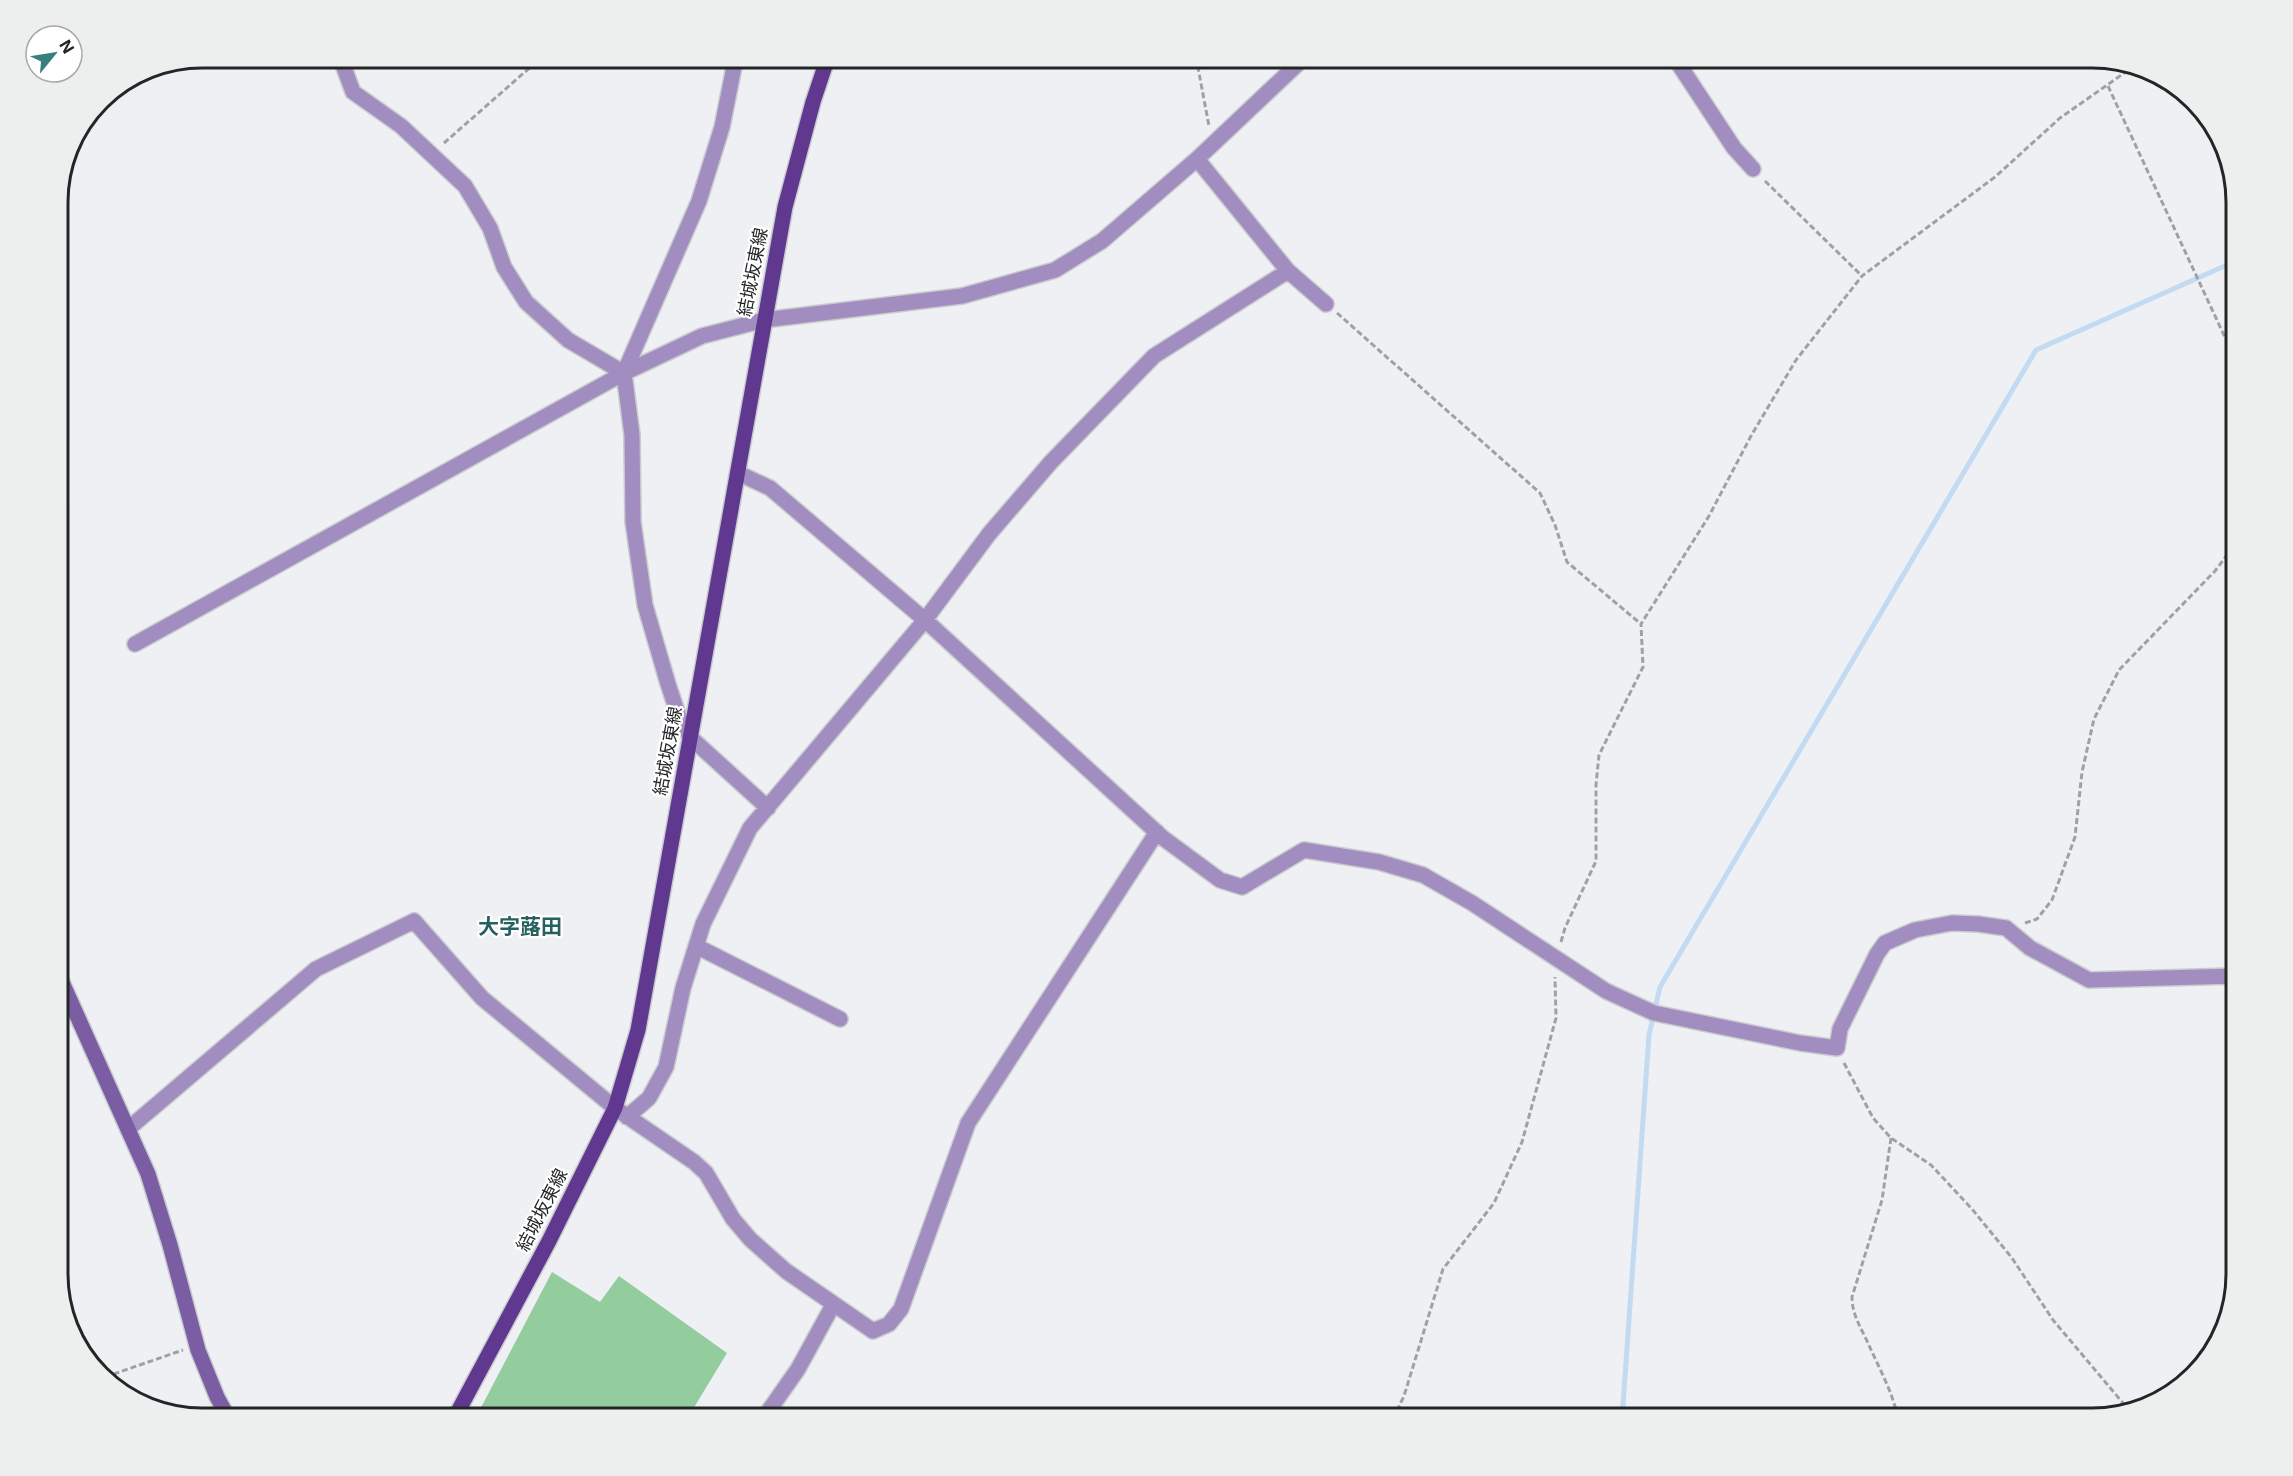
<svg xmlns="http://www.w3.org/2000/svg" width="2293" height="1476" viewBox="0 0 2293 1476" font-family="Inter,'Noto Sans JP',sans-serif">
<rect width="100%" height="100%" fill="#eef0f4"/>
<path fill="#93cd9e" d="M552 1272 600 1302 619 1276 727 1353 687 1419H475Z"/>
<g fill="none" stroke-linecap="round" stroke-linejoin="round">
<path stroke="#c2daf2" stroke-width="5" d="M1622 1419 1649 1035 1660 987 2036 350 2236 261"/>
<g stroke="#cacbcf" stroke-width="18">
<path id="street" d="M340 57 353 92 401 126 465 186 490 228 504 267 526 302 568 340 624 373
M736 57 722 127 699 201 624 373 632 435 633 522 645 605 668 684 680 720 691 738 768 808
M1674 57 1734 148 1753 169
M1197 159 1288 271 1326 304
M738 473 770 488 925 620 1163 838 1220 880 1242 887 1304 850 1379 862 1423 875 1472 903 1606 991 1654 1013 1800 1043 1837 1048 1840 1029 1877 954 1885 943 1915 930 1952 923 1978 924 2006 928 2030 948 2089 980 2236 976
M135 644 624 373 702 336 764 320 962 296 1055 270 1102 241 1197 159 1305 57
M696 946 840 1019
M627 1117 649 1098 666 1067 683 988 703 924 750 828 925 620 989 534 1051 462 1154 356 1288 271
M128 1129 316 969 414 921 482 998 615 1108 694 1162 706 1173 733 1219 750 1239 786 1271 873 1331 889 1324 901 1309 968 1123 1157 832
M763 1419 798 1369 833 1305"/>
</g>
<g stroke="#cacbcf" stroke-width="18">
<path id="secondary" d="M57 971 148 1174 170 1245 198 1350 217 1397 229 1419"/>
</g>
<g stroke="#cacbcf" stroke-width="18">
<path id="primary" d="M454 1419 549 1241 615 1108 638 1030 785 207 813 102 828 57"/>
</g>
<path stroke="#a0a1a4" stroke-width="3" stroke-dasharray="6 3" stroke-linecap="butt" d="M1196 57 1209 126
M2108 86 2236 361
M444 143 542 57
M1765 181 1862 276
M1337 313 1540 493 1555 525 1567 562 1641 624
M2025 923 2037 919 2052 900 2075 837 2082 772 2094 719 2119 670 2215 571 2236 543
M1561 942 1565 928 1596 861V785L1599 755 1643 667 1641 624 1709 516 1751 436 1796 360 1862 276 1995 177 2060 118 2130 69
M1844 1063 1873 1118 1891 1138 1931 1165 1972 1209 2012 1258 2053 1320 2128 1409
M1891 1138 1882 1200 1852 1297C1852 1314 1860 1326 1867 1341 1878 1366 1893 1392 1898 1419
M105 1377 183 1350
M1393 1419 1404 1396 1443 1269 1494 1203 1522 1142 1556 1018 1555 977"/>
<use href="#street" stroke="#a18dbf" stroke-width="15"/>
<use href="#secondary" stroke="#7b5da4" stroke-width="15"/>
<use href="#primary" stroke="#613890" stroke-width="15"/>
</g>
<g text-anchor="middle" stroke-width="4.5" stroke-linejoin="round" paint-order="stroke">
<g font-size="18" fill="#242526" stroke="#fff">
<text transform="translate(753 272) rotate(-79)" y="6">結城坂東線</text>
<text transform="translate(668 751) rotate(-80)" y="6">結城坂東線</text>
<text transform="translate(542 1210) rotate(-63)" y="6">結城坂東線</text>
</g>
<g font-size="21" font-weight="bold" fill="#27615f" stroke="#fff">
<text x="520" y="934">大字蕗田</text>
</g>
</g>
<path d="M0 0H2293V1476H0ZM202 68H2092A134 134 0 0 1 2226 202V1274A134 134 0 0 1 2092 1408H202A134 134 0 0 1 68 1274V202A134 134 0 0 1 202 68Z" fill="#edeeee" fill-rule="evenodd"/>
<path fill="none" stroke="#242526" stroke-width="3" d="M202 68H2092A134 134 0 0 1 2226 202V1274A134 134 0 0 1 2092 1408H202A134 134 0 0 1 68 1274V202A134 134 0 0 1 202 68Z"/>
<g transform="translate(54 54) rotate(60)"><circle r="28" fill="#ffffff" stroke="#a7a8a8" stroke-width="1.5"/>
<path d="M0-4.5L10 22L0 15L-10 22Z" fill="#367f7d"/>
<text y="-9" font-size="16" font-weight="bold" text-anchor="middle" fill="#242526">N</text>
</g>
</svg>
